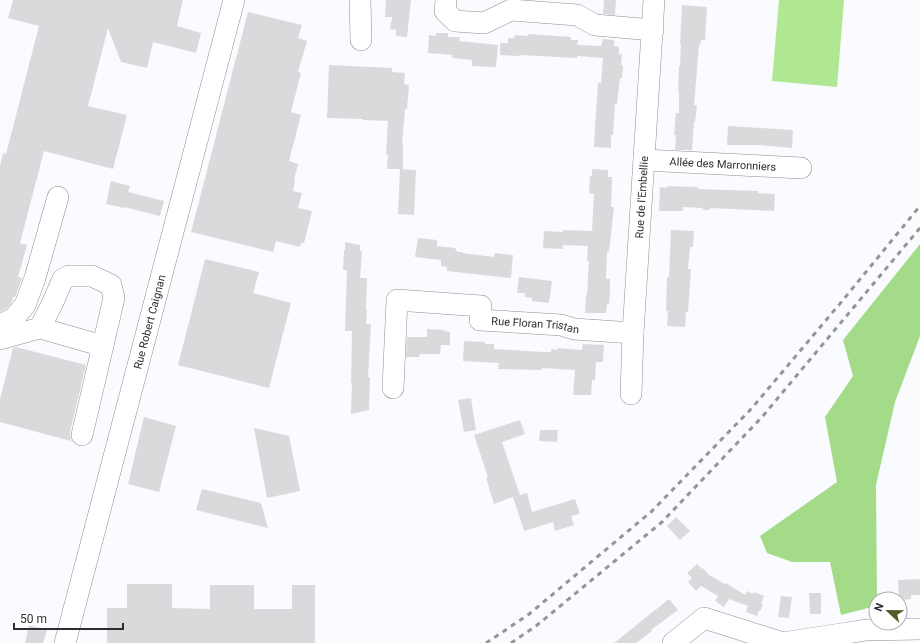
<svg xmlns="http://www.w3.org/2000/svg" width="920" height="643" viewBox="0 0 920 643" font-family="Roboto,sans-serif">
<rect width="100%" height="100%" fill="#f9fbfe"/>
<path fill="#afe793" d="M779 0H844L837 87 772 81Z"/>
<path fill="#a3db88" d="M920 244V336L895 402 876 485 877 599H876V606L841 615 830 562H792L767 553 760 536 837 482 825 417 853 376 843 340Z"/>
<path fill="#dcd9dc" d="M13 0H183L177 26 201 33 196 53 153 42 147 68 121 62 108 28 88 106 127 115 113 169 44 151 20 243 27 245 18 277 22 278 15 297H13L12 302 7 308 0 312V166L3 153 6 154 39 26 8 18Z
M386 0H411L407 37 396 36V30L390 29 392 17H385Z
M604 0H616L615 15 603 14Z
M682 5 707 7 705 40H701L700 45H699L694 105H697L695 122H694L692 150H675L676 135H674L676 113H679V91H678L679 66H680L681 44H680Z
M248 12 302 25 298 38 307 41 298 72 301 73 291 112 301 115 289 161 298 164 294 180 295 181 293 191 302 193 298 208 312 211 304 243H301L300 247 276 241 273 252 191 232Z
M436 33H448V37H460L459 41 498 45 496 67 472 66V60L452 58 453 55 428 53 429 35 436 36Z
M528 34 571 37V40H578L577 45 601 46 603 39 614 40V46L619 47V54H622L621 65 623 66 622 78H620L617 104H615L613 135H611V148L594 147 595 126 598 83H601L603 58 577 56V58L520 55V56L500 55V43H508V38H514L515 35 528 36Z
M329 65 392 68V72L405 73 404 84 409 85 407 109H405L402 145H403V169H387L388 155H386L388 121 363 120V119L327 118Z
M728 126 793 130 792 148 759 145H727Z
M400 169 416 170 414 215 398 214Z
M592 169 608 170V177H612L611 207H614L609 252H607L606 279H610V292L609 304H607L606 313H585L586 295H587L589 261H587L588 246 563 245V249L543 248 544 231 563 232V230L592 231 594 194 589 193 590 176H592Z
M111 181 130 186 128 192 164 201 160 216 124 207V208L106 204Z
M667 186 698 187V189L758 191V193L775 194 774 211 711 208 709 210H704L702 208 683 207V211H659L660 187 667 188Z
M671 230 694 231 693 247H690L688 269H691L688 312H686L685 327 667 326 668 311H666L667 277H669Z
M418 238 437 240V246L455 248 457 252H462V253L494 257 495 253 513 255 511 278 447 271V267L441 266V260L415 257Z
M345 242 360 245V251H362L360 278H367L366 310H367L366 324H371L368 377H370L369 410 351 414 352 383H351L352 331H345L347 270H343L344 250H345Z
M205 259 259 272 253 293 291 303 269 388 178 365Z
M519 277 552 281 549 303 532 301V298L525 297V293H517Z
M427 329 444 330V331L450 332V345H441L440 354H420L419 357H406L407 337H427Z
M464 341 485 342V344H494V349L543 352H551V349L558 350 557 348 582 350 583 344 604 345 603 362H596L595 380H592L591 395H573L575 370 542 368V370L498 369 499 363 463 361Z
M16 347 86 365 70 432 71 441 0 422V399L13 348Z
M471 398 476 430 464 432 458 400Z
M144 417 176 426 159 492 128 484Z
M520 420 525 434 502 442 520 495 517 496 527 493 532 512 575 499 580 514 571 516 574 525 555 531 553 522 524 531 513 497 494 504 486 478 488 477 474 435Z
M254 428 289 436 300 491 267 498Z
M540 430H558L557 442 539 441Z
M202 489 261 503 268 528 196 510Z
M676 517 690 531 680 540 667 526Z
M697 564 702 569 703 568 709 575 725 584 726 583 745 595 747 591 753 594 754 592 764 596 761 604 763 605 760 611 759 610 757 616 746 612 748 606 729 599 724 607 715 601 718 596 701 586 696 591 688 582 692 578 687 573Z
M920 579V595H911V599L900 600 899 599 898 580Z
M127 584H172V608L210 609V585H254V609H292V585H315V643H107V608H127Z
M809 593H821V614H810Z
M781 596 792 597 789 618 778 617Z
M669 599 678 610 651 630 652 631 636 643H614Z
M29 625 47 630 43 643H25Z"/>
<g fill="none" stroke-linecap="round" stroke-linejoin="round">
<g stroke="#8c8e91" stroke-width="22">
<g id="minor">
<path d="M360 0 361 40"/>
<path d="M446 0 445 11 455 21 484 23 511 10 577 15 595 25 653 30"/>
<path id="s1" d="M644 160 801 168"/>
<path d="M0 324H3L15 317 25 305 35 278 58 197"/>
<path d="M40 328 103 346"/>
<path d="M0 339 40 328 53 302 63 279 69 276H92L111 285 114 298 82 435"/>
<path id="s2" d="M393 388 397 300 481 306 480 320 561 325 574 329 633 333"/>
<path id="s3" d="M631 394 633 333 654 0"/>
<path id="s4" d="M65 643 234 0"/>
<path d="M673 643 704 618 783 643 841 634 866 630 920 629"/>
</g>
</g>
<use href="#minor" stroke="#fff" stroke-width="21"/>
<path stroke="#949597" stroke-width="3" stroke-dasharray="5 5" stroke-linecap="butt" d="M486 643 528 615 652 511 752 408 843 300 920 206
M511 643 536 626 662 522 762 417 920 228"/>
</g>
<g text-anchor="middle" stroke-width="3.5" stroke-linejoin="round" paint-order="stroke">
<g font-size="11" fill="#2d2e2f" stroke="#fff">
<text dy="4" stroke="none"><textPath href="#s1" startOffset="79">Allée des Marronniers</textPath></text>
<text dy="4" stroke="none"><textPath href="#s3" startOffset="197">Rue de l'Embellie</textPath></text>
<text dy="4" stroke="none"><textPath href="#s4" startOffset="332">Rue Robert Caignan</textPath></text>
<text dy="4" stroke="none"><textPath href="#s2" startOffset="242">Rue Floran Tristan</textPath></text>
</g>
</g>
<g transform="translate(888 611) rotate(292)"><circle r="19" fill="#ffffff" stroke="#ababac"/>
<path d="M0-3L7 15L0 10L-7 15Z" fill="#555a28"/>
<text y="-6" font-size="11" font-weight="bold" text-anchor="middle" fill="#2d2e2f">N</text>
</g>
<path d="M14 623v6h109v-6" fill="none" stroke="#2d2e2f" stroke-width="2"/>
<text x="20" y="623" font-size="12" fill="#2d2e2f" stroke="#ffffff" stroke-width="3" paint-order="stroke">50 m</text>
</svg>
